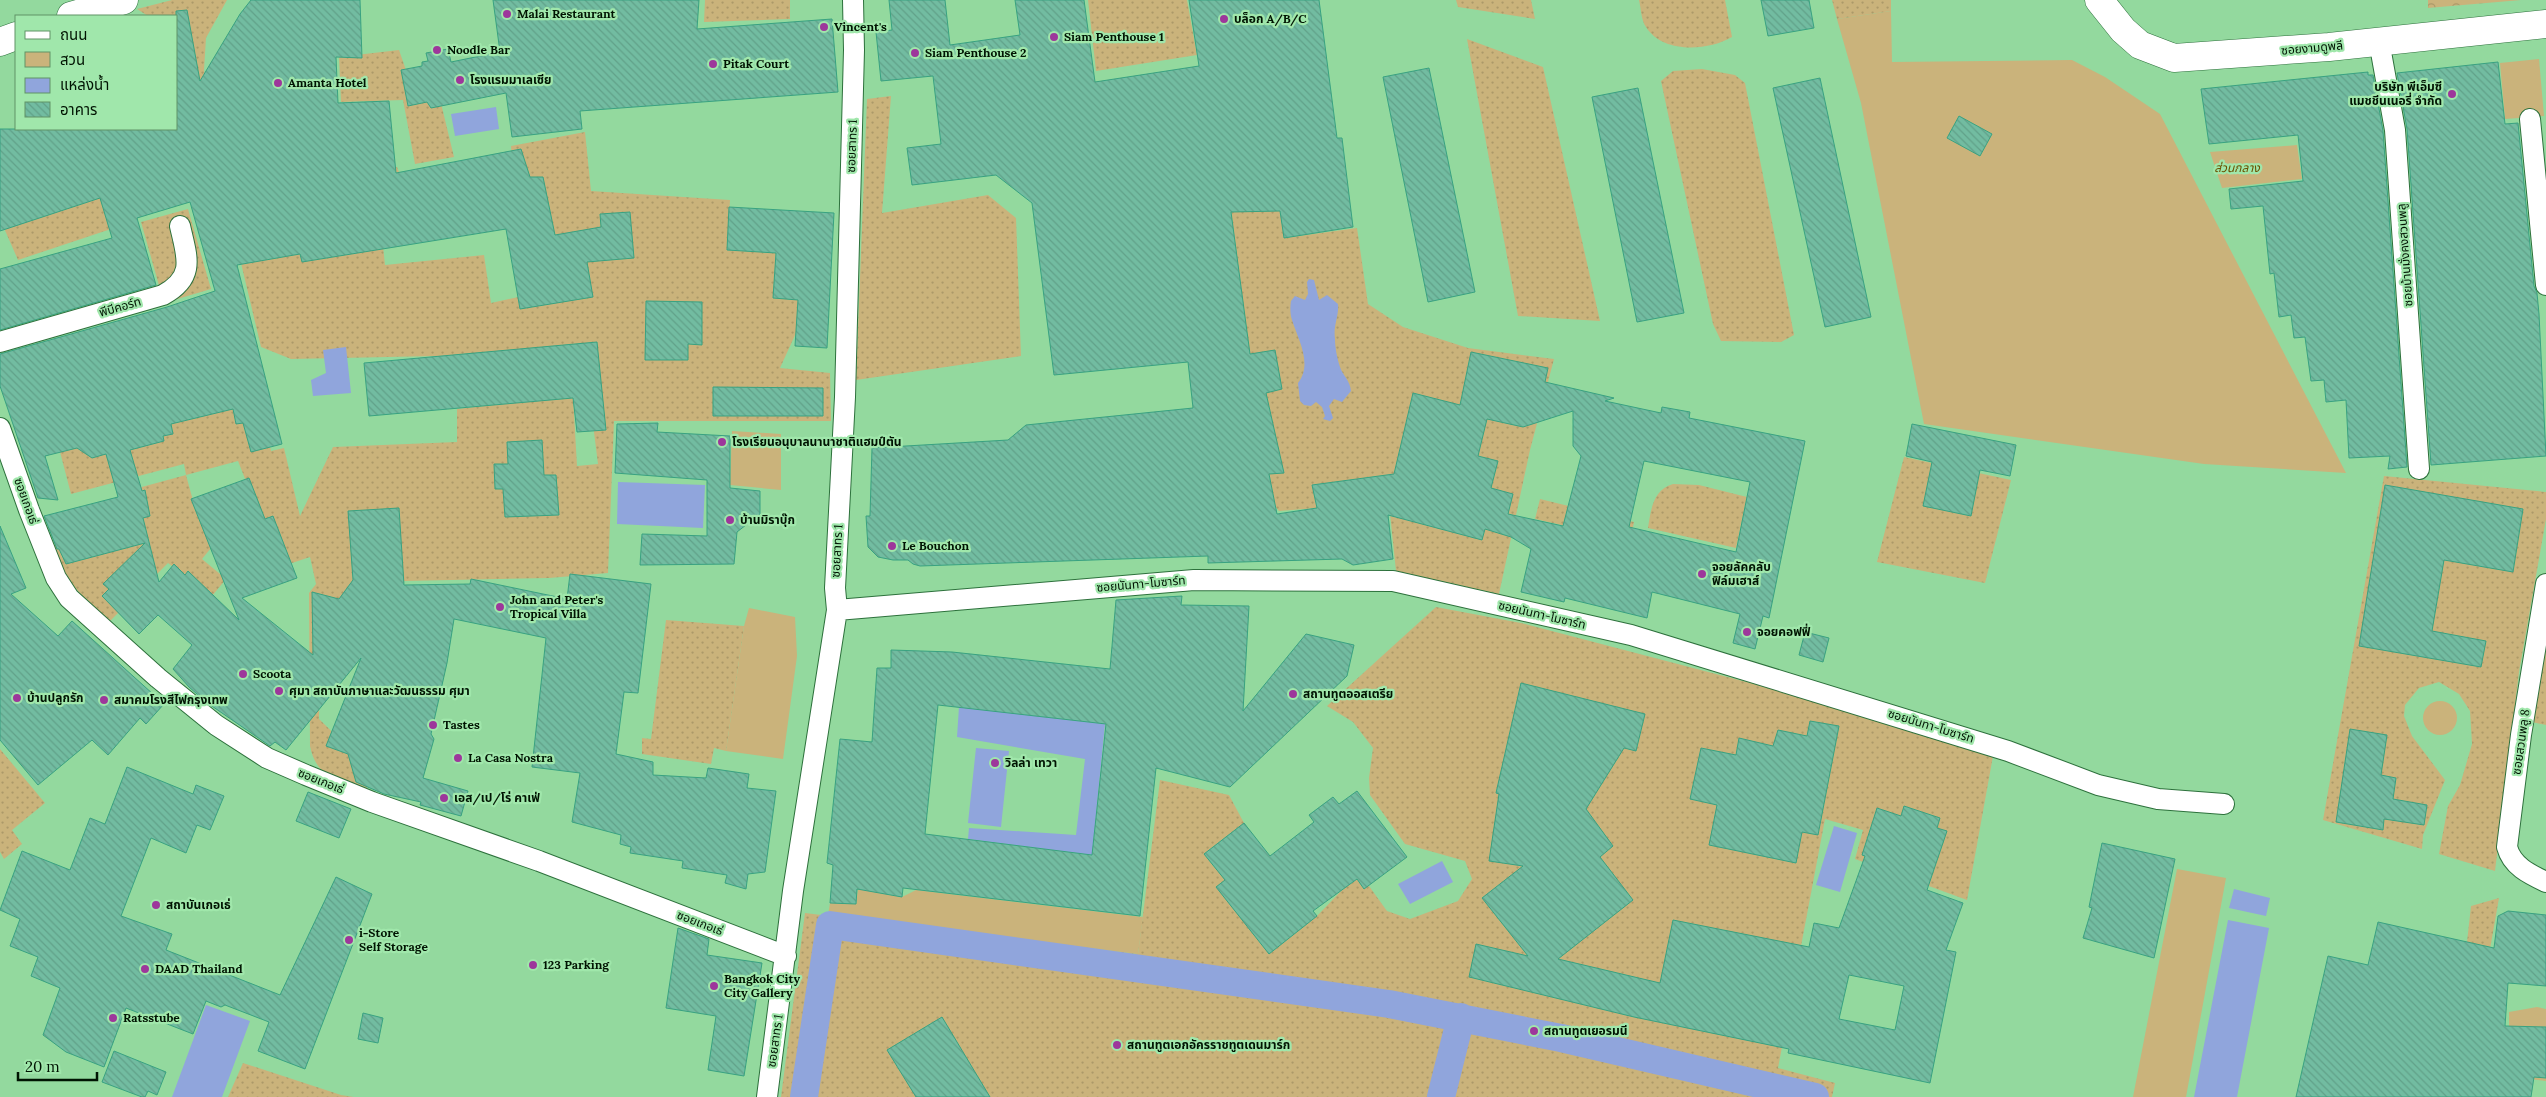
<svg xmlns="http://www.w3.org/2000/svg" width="2546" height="1097" viewBox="0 0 2546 1097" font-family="Lora,'Noto Sans Thai',serif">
<defs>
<pattern id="forest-crowns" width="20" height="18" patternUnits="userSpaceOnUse" patternTransform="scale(1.25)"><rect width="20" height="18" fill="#cab37b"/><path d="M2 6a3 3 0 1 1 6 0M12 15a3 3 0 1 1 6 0" fill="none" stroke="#ac9969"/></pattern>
<pattern id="garden-dots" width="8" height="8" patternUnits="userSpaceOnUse" patternTransform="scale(1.25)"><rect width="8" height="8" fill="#cab37b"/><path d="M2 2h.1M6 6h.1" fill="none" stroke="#ac9969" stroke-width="1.8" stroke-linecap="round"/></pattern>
<pattern id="building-back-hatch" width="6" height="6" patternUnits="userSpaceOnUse" patternTransform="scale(1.25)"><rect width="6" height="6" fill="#72bca1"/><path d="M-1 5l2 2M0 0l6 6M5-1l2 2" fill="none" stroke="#61a189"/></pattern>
</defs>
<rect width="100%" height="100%" fill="#93d99e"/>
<path fill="#cab37b" d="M1891 11 1892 62 2072 60 2105 77 2160 114 2346 473 2204 464 1924 424 1861 103 1837 19Z
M2539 59 2544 116 2505 119 2500 63Z
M2297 145 2302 179 2222 188 2210 152Z
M732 431 781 434V490L730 485Z
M749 608 795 617 797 656 783 759 726 751 744 626Z
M2423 718a17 17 0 1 1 34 0a17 17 0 1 1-34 0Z
M2177 869 2226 878 2186 1097H2133Z
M858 889 902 897 916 890 1143 917 1138 954 828 916 830 903 856 904Z
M2537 1007 2546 1009V1081L2520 1078 2509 1035V1012Z"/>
<path fill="url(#forest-crowns)" d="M2428 0H2521L2428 8Z"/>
<path fill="url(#garden-dots)" d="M172 0H227L206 38 204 70 226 199 397 167 407 193 379 207 385 265 484 255 491 303 523 296 511 146 585 132 591 191 730 200 727 250 776 253 773 298 798 300 796 333 780 368 830 373 831 421H614L608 573 549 578 404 581 401 602H320L319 719 355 754 371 766 367 788C338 778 317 780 310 746L309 593 316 584 310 557 280 567 238 461 186 475 195 508 220 537 202 559 226 579 212 596 168 563 110 621C86 603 60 575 52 545L132 544 127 491 186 475 184 464 71 494 59 448 259 402 271 451 284 448 300 516 333 447 457 442V409L573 396 577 466 598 464 584 353 291 359 261 347 226 200 176 16H148L137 9Z
M705 0H790V19L704 22Z
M1088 0H1187L1197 55 1096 71Z
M1456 0H1531L1535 19 1458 7Z
M1639 0H1725L1732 37C1708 51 1663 54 1646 27 1641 20 1641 8 1639 0Z
M1832 0H1891V11L1837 19Z
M1467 39 1543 67 1600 321 1518 316Z
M399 50 407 73 439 95 454 157 415 164 403 100 341 102 339 57Z
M1702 69 1735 75 1745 83 1794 335 1781 342 1721 341 1713 324 1661 81 1673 71Z
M891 96 882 213 988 195 1016 218 1021 356 856 380 867 99Z
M52 129H82L111 229 18 260 0 219V167L77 200Z
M1265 199 1268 211H1280L1284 238 1357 228 1368 304 1403 327 1468 348 1554 359 1530 450 1499 594 1396 571 1386 475 1312 485 1317 508 1279 511 1275 506 1269 474 1283 472 1266 393 1250 354 1230 203Z
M188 209 211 289 164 303 141 222Z
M1904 457 2011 480 1985 583 1877 562Z
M2384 476 2546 492V519L2519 672 2495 871 2439 854 2448 806 2460 785 2472 744 2470 711 2459 694 2439 682 2419 688 2405 705 2404 716 2412 736 2445 780 2423 835 2422 849 2323 820Z
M1673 484 1699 485 1747 497 1736 548 1648 528C1651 509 1653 490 1673 484Z
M1540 499 1634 522 1631 536 1584 530 1535 519Z
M1436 607 1521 623 1846 708 1993 756 1967 900 1855 859 1863 830 1825 819 1778 1068 1835 1083 1832 1097H781L805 913 1138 954 1160 780 1229 795 1244 823 1204 854 1214 867 1224 860 1234 873 1217 887 1269 954 1317 916 1342 890 1357 879 1364 888 1369 886 1387 911 1410 919 1458 901 1472 879 1465 861 1405 844 1370 795 1369 778 1373 748 1353 722 1327 706Z
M666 620 744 626 726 751 714 748 711 764 642 754V738L651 739Z
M2546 639V725L2532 722Z
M0 749 45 803 12 830 22 844 4 859 0 852Z
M2499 898 2464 1097H2434L2467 942 2471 906Z
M243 1063 341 1095 354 1097H228Z"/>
<path fill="#90a5dc" d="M496 107 499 129 455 136 451 114Z
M1309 279 1314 280 1319 300 1327 295 1338 304C1339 317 1333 325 1335 339 1335 347 1337 358 1340 367 1343 376 1350 380 1351 391L1342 402 1334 399 1329 406 1333 418 1330 421 1323 419 1325 416 1322 407 1316 402 1311 406 1304 405 1300 401 1298 383C1313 364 1298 339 1292 320 1290 314 1290 307 1291 301L1295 296 1305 300 1308 294 1307 282Z
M346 347 351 393 313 396 311 380 326 373 323 350Z
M618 482 705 485 703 528 617 524Z
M959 707 1105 724 1092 855 968 839 969 828 1076 835 1085 759 957 737Z
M976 748 1009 751 1001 827 968 823Z
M1834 826 1857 833 1840 892 1816 885Z
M1442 861 1453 882 1410 904 1398 884Z
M2234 889 2270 898 2266 916 2229 908Z
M2228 920 2269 928 2237 1097H2194Z
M206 1005 250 1021 222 1097H172Z"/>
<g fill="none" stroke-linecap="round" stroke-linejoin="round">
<path stroke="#90a5dc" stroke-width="28" d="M804 1097 830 925 1389 1004 1561 1038 1815 1097
M1441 1097 1461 1017"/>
</g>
<path fill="url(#building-back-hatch)" stroke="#39a281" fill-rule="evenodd" d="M251 0H360L362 58 336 57 338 103 389 101 396 173 521 149 530 177H543L555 235 601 227 600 214 630 212 634 258 587 262 593 297 520 309 506 229 302 262 300 254 237 265 282 444 251 452 243 423 236 424 233 409 171 424 173 434 163 436 164 441 130 450 142 491 145 490 150 516 143 518 159 582 174 564 185 575 188 571 239 620 191 499 249 478 265 519 273 516 297 578 242 598 313 655 312 592 339 599 353 580 348 511 399 508 404 585 470 584 471 579 567 599 570 574 651 584 638 693 624 692 616 754 653 762V775L706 778 708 768 749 774 747 788 776 791 765 872 748 874 746 889 725 883 727 875 682 868 683 861 630 853 631 847 620 844 621 835 572 822 580 773 532 767 546 638 454 619 447 663 431 734 434 739 423 778 468 791 461 816 420 805 421 802 384 794 356 782 348 754 326 746 361 658 286 750 275 742 270 746 206 702 189 687 173 669 192 645 158 615 139 634 102 596 109 589 103 584 145 543 66 564 59 549H57L44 516 118 497 106 454 92 458 77 448 45 456 58 500 38 498 0 386V354L167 307 215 291 190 202 137 218 156 285 0 330V269L112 238 100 198 0 231V129H176V11L187 10 200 81 240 14Z
M493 0H699L697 29 832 19 838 92 580 111 582 129 512 137 506 93 431 108 427 102 408 106 401 70 422 66V62L428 61 426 53 448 49 451 62 500 52Z
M889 0H945L950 45 1020 35 1015 0H1084L1095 82 1199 66 1189 0H1319L1337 138H1342L1353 227 1284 238 1280 211 1231 212 1250 354 1275 350 1282 389 1266 393 1284 473 1269 474 1277 514 1317 508 1312 485 1394 474 1413 393 1460 405 1471 352 1548 368 1545 382 1614 398 1605 401 1661 413 1662 407 1690 412 1689 418 1805 441 1769 618 1763 616 1755 649 1733 643 1740 614 1652 592 1647 618 1565 598 1564 602 1521 592 1531 549 1511 537 1485 529 1482 540 1388 515 1393 559 1353 565 1342 559 1208 563V556L920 566 913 564 908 560H893L878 557 868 547 866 516H870L872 448 1008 440 1026 425 1193 408 1188 362 1054 375 1032 203 996 175 912 185 907 148 941 144 933 76 881 81 876 32 892 30ZM1573 411V446L1581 456 1563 526 1508 514 1513 494 1491 488 1498 461 1478 456 1487 419 1523 427ZM1644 461 1750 482 1736 552 1629 527Z
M1761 0H1809L1814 28 1768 36Z
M2498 62 2505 124 2518 123 2534 286 2537 293 2539 314 2546 456 2431 465 2407 129 2397 73Z
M1429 68 1475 292 1428 302 1383 77Z
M2368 72V75H2373L2383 131 2407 467 2388 469 2390 456 2349 458 2346 400 2326 402 2324 380 2311 381 2305 337 2294 338 2291 315 2279 317 2274 273 2270 274 2263 206 2231 209 2229 189 2303 181 2298 135 2209 144 2201 89Z
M1820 78 1871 317 1825 327 1773 88Z
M1638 88 1684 313 1637 322 1592 97Z
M1959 116 1992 134 1980 156 1947 138Z
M729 207 834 213 827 348 795 346 798 300 773 298 776 253 727 250Z
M646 301 702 302V345L688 344V360H645Z
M597 342 606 430 577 432 573 398 369 416 364 363Z
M713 387 823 388V416H713Z
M658 423 657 432 730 436V488L760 491V514L737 532 734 564 640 565 642 534 707 536V480L615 473 617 424Z
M1912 424 2016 445 2010 476 1980 470 1971 516 1923 506 1932 462 1906 456Z
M542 440 544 475H556L559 515 505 517 503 489H495L494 464H508L507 442Z
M2385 485 2523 509 2513 572 2444 560 2432 631 2486 641 2481 667 2359 646Z
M0 526 26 588 11 594 58 636 72 621 164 704 146 724 140 718 108 755 92 740 38 785 0 740Z
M1182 596 1181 605 1249 606 1243 711 1306 634 1354 645 1347 676 1230 787 1156 768 1140 916 903 888 902 897 857 889 856 904 830 903 833 865 827 863 840 739 872 742 877 668H891V650L952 652 1110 669 1116 600ZM938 705 1106 724 1092 855 925 834Z
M1805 632 1829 638 1823 662 1799 655Z
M1521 683 1645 714 1636 751 1624 748 1586 809 1613 846 1600 857 1633 900 1558 959 1660 983 1673 920 1809 947 1814 923 1839 928 1865 856 1862 855 1877 808 1901 816 1904 806 1940 818 1937 828 1947 831 1927 890 1963 903 1946 950 1956 952 1930 1083 1788 1053 1789 1049 1634 1017 1469 977 1476 944 1528 956 1482 898 1523 866 1489 861 1499 794 1496 793ZM1849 975 1904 986 1895 1030 1839 1019Z
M1810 721 1839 726 1818 835 1802 832 1796 863 1709 845 1717 805 1690 799 1701 748 1736 755 1739 738 1773 746 1778 730 1807 736Z
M2350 729 2387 735 2381 775 2396 778 2393 799 2427 805 2424 825 2384 819 2383 830 2336 822Z
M127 767 193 794 196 785 224 796 210 830 197 825 186 853 151 838 121 916 172 934 166 950 280 995 336 877 372 894 305 1069 258 1051 269 1022 225 1005 221 1007 206 1001 193 1034 126 1008 104 1067 66 1052 43 1035 60 988 31 976 38 957 10 946 20 919 0 910 22 851 70 870 90 818 105 824Z
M1357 791 1407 857 1364 889 1357 879 1313 911 1317 916 1269 954 1216 887 1225 880 1204 854 1244 823 1270 856 1314 822 1309 815 1333 797 1339 804Z
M308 792 351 809 339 838 296 821Z
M2102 843 2175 859 2154 958 2083 938 2092 908 2089 907Z
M2508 911 2546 915V986L2508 983 2505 1026 2546 1027V1078L2534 1077 2531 1097H2296L2328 956 2368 965 2378 922 2494 948 2498 916Z
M678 928 709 939 707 955 762 963 744 1076 708 1070 716 1016 666 1008Z
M363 1013 383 1018 378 1043 358 1039Z
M942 1017 990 1097H916L887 1050Z
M114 1051 166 1072 157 1095 148 1091 145 1097H142L102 1082Z"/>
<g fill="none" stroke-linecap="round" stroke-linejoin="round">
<g stroke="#2d713c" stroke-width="22">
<path id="street" d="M2379 41 2395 130 2419 469
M2530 119 2546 285
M0 342 163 295C196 277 187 257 180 226
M0 428 29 510 56 578 69 598 158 678 216 725 267 758 306 775 372 802 539 861 786 956
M2546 584 2521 735 2507 847C2512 866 2529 874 2546 882
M837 610 1194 580 1393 581 1631 635 2008 751 2098 785 2158 799 2224 804
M767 1097 793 891 837 610 835 588 845 397 854 50 853 0"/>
</g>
<g stroke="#2d713c" stroke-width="29">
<path id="secondary" d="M2099 0 2123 30 2140 45 2174 58 2329 47 2546 24
M71 16 124 0
M0 42 16 36"/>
</g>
<use href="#street" stroke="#fff" stroke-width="20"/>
<use href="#secondary" stroke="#fff" stroke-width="28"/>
</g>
<g fill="#9d379b" stroke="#a0e7ab" stroke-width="2">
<circle cx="507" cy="14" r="5"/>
<circle cx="1224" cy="19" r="5"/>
<circle cx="824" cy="27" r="5"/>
<circle cx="1054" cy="37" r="5"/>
<circle cx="437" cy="50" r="5"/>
<circle cx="915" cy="53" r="5"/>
<circle cx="713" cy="64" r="5"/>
<circle cx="460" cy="80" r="5"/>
<circle cx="278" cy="83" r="5"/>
<circle cx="2452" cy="94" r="5"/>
<circle cx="722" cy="442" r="5"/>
<circle cx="730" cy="520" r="5"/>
<circle cx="892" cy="546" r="5"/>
<circle cx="1702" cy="574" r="5"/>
<circle cx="500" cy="607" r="5"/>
<circle cx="1747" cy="632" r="5"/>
<circle cx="243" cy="674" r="5"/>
<circle cx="279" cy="691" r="5"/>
<circle cx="1293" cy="694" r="5"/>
<circle cx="17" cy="698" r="5"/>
<circle cx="104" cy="700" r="5"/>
<circle cx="433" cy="725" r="5"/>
<circle cx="458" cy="758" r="5"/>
<circle cx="995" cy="763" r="5"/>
<circle cx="444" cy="798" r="5"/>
<circle cx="156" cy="905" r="5"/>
<circle cx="349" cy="940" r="5"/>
<circle cx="533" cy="965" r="5"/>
<circle cx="145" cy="969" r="5"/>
<circle cx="714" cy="986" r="5"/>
<circle cx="113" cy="1018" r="5"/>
<circle cx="1534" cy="1031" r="5"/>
<circle cx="1117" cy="1045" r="5"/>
</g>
<g text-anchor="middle" stroke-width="4.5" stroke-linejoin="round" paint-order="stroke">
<g font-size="12" font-weight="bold" fill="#001402" stroke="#a0e7ab" text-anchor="start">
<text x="517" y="18">Malai Restaurant</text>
<text x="1234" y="23">บล็อก A/B/C</text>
<text x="834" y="31">Vincent's</text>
<text x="1064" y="41">Siam Penthouse 1</text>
<text x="447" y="54">Noodle Bar</text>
<text x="925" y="57">Siam Penthouse 2</text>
<text x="723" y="68">Pitak Court</text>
<text x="470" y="84">โรงแรมมาเลเซีย</text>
<text x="288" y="87">Amanta Hotel</text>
<text x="2442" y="91" text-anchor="end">บริษัท พีเอ็มซี<tspan x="2442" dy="14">แมชชีนเนอรี่ จำกัด</tspan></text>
<text x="732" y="446">โรงเรียนอนุบาลนานาชาติแฮมป์ตัน</text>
<text x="740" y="524">บ้านมิราบุ๊ก</text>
<text x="902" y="550">Le Bouchon</text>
<text x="1712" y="571">จอยลัคคลับ<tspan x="1712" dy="14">ฟิล์มเฮาส์</tspan></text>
<text x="510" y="604">John and Peter's<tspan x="510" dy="14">Tropical Villa</tspan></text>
<text x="1757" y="636">จอยคอฟฟี่</text>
<text x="253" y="678">Scoota</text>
<text x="289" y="695">ศุมา สถาบันภาษาและวัฒนธรรม ศุมา</text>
<text x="1303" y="698">สถานทูตออสเตรีย</text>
<text x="27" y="702">บ้านปลูกรัก</text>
<text x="114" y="704">สมาคมโรงสีไฟกรุงเทพ</text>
<text x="443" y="729">Tastes</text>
<text x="468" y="762">La Casa Nostra</text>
<text x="1005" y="767">วิลล่า เทวา</text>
<text x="454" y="802">เอส/เป/โร่ คาเฟ่</text>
<text x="166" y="909">สถาบันเกอเธ่</text>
<text x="359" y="937">i-Store<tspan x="359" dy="14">Self Storage</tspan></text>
<text x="543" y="969">123 Parking</text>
<text x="155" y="973">DAAD Thailand</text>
<text x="724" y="983">Bangkok City<tspan x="724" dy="14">City Gallery</tspan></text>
<text x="123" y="1022">Ratsstube</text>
<text x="1544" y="1035">สถานทูตเยอรมนี</text>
<text x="1127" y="1049">สถานทูตเอกอัครราชทูตเดนมาร์ก</text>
</g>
<g font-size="12" fill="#001402" stroke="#a0e7ab">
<text transform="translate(2312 48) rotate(-5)" y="4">ซอยงามดูพลี</text>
<text transform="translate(852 146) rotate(-88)" y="4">ซอยสาทร 1</text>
<text transform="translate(2405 255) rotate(-94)" y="4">ซอยบ้านมั่งคงสวนพลู</text>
<text transform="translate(120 307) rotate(-16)" y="4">พีบีคอร์ท</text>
<text transform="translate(26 501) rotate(70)" y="4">ซอยเกอเธ่</text>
<text transform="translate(837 551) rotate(-87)" y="4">ซอยสาทร 1</text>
<text transform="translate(1141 584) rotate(-5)" y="4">ซอยนันทา-โมซาร์ท</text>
<text transform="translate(1542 615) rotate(13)" y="4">ซอยนันทา-โมซาร์ท</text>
<text transform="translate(1931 726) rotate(17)" y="4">ซอยนันทา-โมซาร์ท</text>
<text transform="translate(2521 742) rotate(-82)" y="4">ซอยสวนพลู 8</text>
<text transform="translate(321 781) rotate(22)" y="4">ซอยเกอเธ่</text>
<text transform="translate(700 923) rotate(21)" y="4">ซอยเกอเธ่</text>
<text transform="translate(775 1041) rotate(-82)" y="4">ซอยสาทร 1</text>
</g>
<g font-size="12" font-style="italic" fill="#6a5101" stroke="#a0e7ab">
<text x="2237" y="172">ส่วนกลาง</text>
</g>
</g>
<rect x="15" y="15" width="162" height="115" fill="#a0e7ab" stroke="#609367"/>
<rect x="25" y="31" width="25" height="8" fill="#ffffff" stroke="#609367"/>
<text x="60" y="40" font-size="15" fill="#001402">ถนน</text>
<rect x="25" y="52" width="25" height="15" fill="#cab37b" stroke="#609367"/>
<text x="60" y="65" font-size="15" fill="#001402">สวน</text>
<rect x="25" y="78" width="25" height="15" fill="#90a5dc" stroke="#609367"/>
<text x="60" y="90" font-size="15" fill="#001402">แหล่งน้ำ</text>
<rect x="25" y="102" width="25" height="15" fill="url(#building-back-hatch)" stroke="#609367"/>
<text x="60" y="115" font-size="15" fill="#001402">อาคาร</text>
<path d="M18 1072v8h79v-8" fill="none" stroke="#001402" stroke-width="2.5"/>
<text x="25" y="1072" font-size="15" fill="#001402" stroke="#a0e7ab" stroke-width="4" paint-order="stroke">20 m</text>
</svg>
